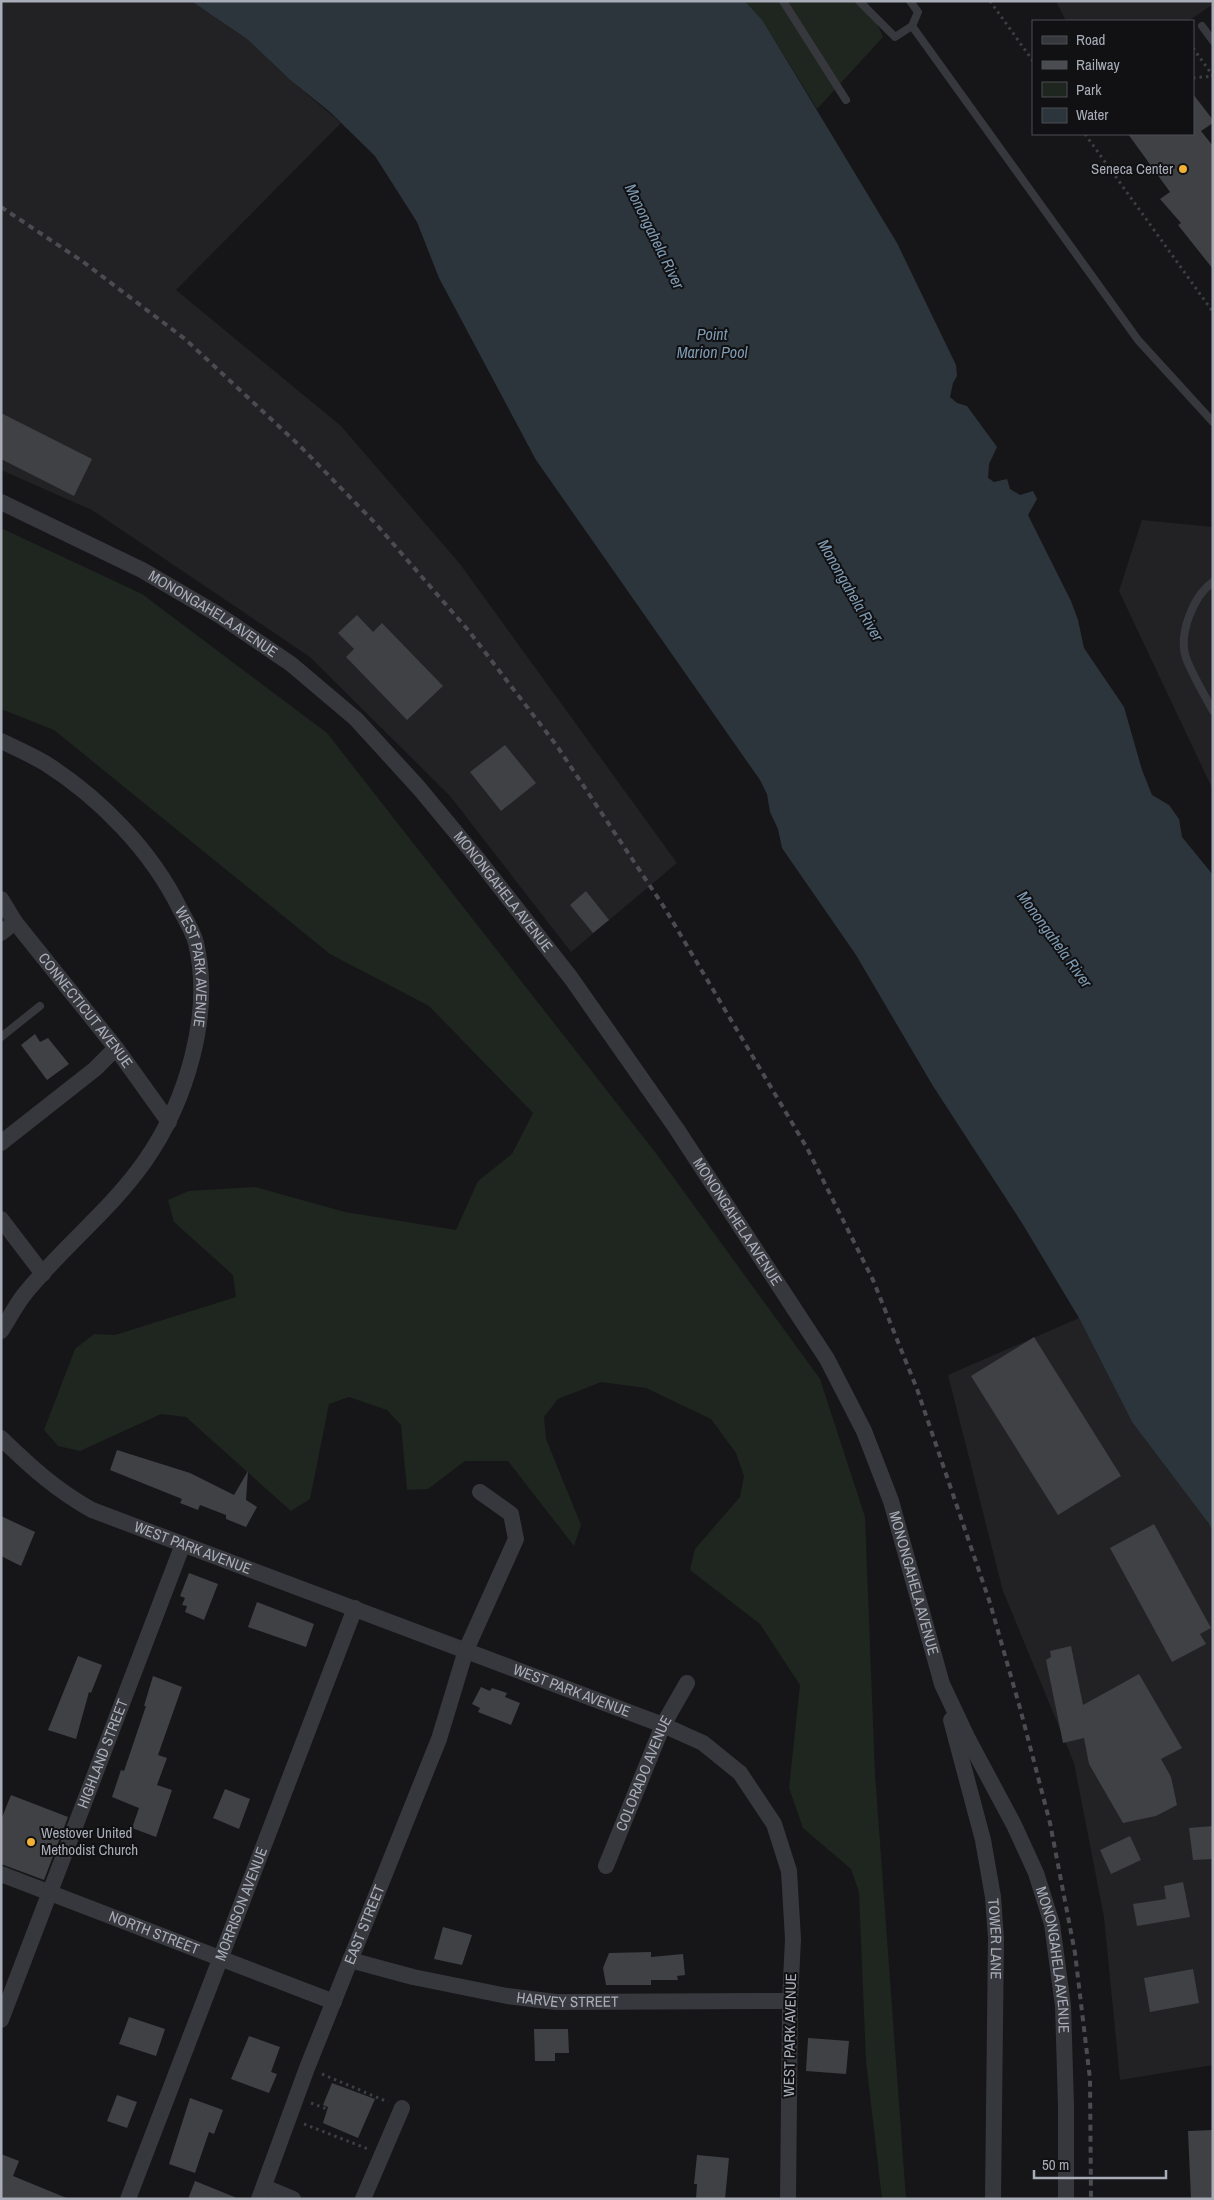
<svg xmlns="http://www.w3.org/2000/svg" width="1214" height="2200" viewBox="0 0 1214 2200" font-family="'Archivo Narrow',sans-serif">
<rect width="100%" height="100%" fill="#161618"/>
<path fill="#222225" d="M1 1H191L247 39 282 73 341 123 176 290 341 426 460 564 677 863 571 952 450 796 310 657 92 510 1 470Z
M1056 1H1209L1212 5 1188 21H1066Z
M1142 520 1213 527V790L1119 591Z
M1079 1318 1132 1422 1209 1524 1213 1532V2065L1120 2080 1104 1917 1074 1763 1003 1591 948 1375Z"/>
<path fill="#1e261f" d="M745 1H867L883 37 817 109 763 21Z
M1 528 142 594 327 733 655 1152 820 1379 865 1517 875 1774 906 2199H882L866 2061 859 1892 851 1869 803 1828 789 1788 800 1685 760 1624 690 1570 695 1549 740 1497 744 1476 736 1453 711 1419 646 1388 601 1382 558 1399 544 1417 546 1439 581 1525 574 1546 508 1461H465L428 1489 407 1490 401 1425 387 1410 349 1397 329 1404 310 1499 291 1511 186 1417 161 1414 80 1451 58 1446 44 1430 75 1349 94 1334 115 1335 236 1297 233 1275 174 1222 168 1200 189 1191 255 1187 345 1212 456 1230 478 1181 512 1154 533 1113 429 1006 330 954 54 730 1 709Z"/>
<path fill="#2c353c" d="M191 1H745L763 21 897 243 956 365 957 376 953 383 950 397 957 403 967 406 997 447 989 464 988 478 994 482 1007 479 1010 489 1020 495 1033 491 1037 499 1028 515 1071 601 1078 620 1084 648 1124 707 1142 770 1152 795 1169 805 1179 819 1182 837 1213 875V1532L1209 1524 1132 1422 1079 1318 1022 1223 933 1086 856 955 782 848 778 829 770 812 767 794 760 780 536 460 439 278 417 222 375 156 330 112 289 79 247 39Z"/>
<path fill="#404145" d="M1193 94 1213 120V123L1201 131 1213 146V269L1178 225 1181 223 1160 199 1170 192 1128 134H1193Z
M1 413 92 459 74 496 1 459Z
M357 615 373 632 382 623 443 686 407 720 346 657 354 649 338 633Z
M505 745 536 783 501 811 470 772Z
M586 891 609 920 593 933 570 905Z
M35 1034 40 1042 48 1038 69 1064 47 1080 21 1045Z
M1034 1337 1121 1476 1058 1515 971 1376Z
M117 1450 190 1473 234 1495 248 1471 246 1500 257 1507 246 1527 226 1519V1515L200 1505 198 1510 180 1503 182 1499 110 1470Z
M1 1516 35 1532 21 1566 1 1556Z
M1154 1524 1211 1628 1200 1634 1206 1644 1172 1662 1110 1548Z
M189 1573 218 1584 204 1620 185 1612 187 1606 182 1605 185 1598 180 1596Z
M257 1602 314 1624 306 1647 248 1627Z
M1071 1646 1083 1705 1139 1674 1182 1748 1161 1759 1171 1777 1177 1805 1156 1816 1123 1823 1089 1764 1084 1738 1063 1743 1046 1660 1051 1657 1050 1651Z
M78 1656 102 1665 91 1693 89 1692 76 1739 48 1730Z
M153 1676 182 1687 158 1755 167 1758 157 1785 172 1790 156 1837 132 1828 139 1808 112 1797 121 1770 124 1771 146 1706H144Z
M481 1687 490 1691 492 1688 507 1693 505 1697 520 1703 511 1725 478 1712 480 1708 472 1704Z
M225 1789 250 1799 239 1829 213 1818Z
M11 1795 68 1817 44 1880 1 1864V1820Z
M1213 1826V1859L1193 1860 1189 1828Z
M1130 1836 1141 1860 1111 1874 1100 1850Z
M1183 1882 1190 1917 1137 1926 1133 1904 1166 1899 1164 1886Z
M443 1927 472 1935 462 1965 434 1959Z
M651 1952V1957L683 1954 685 1975 677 1976 678 1980H651V1985H606L603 1968 609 1953Z
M1193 1969 1199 2003 1150 2012 1144 1978Z
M129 2017 165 2029 156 2056 119 2044Z
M534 2029H568L569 2053H555V2061H535Z
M249 2036 280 2047 271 2072 277 2074 269 2093 231 2079Z
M808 2038 849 2041 846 2074 806 2071Z
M332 2083 375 2099 358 2138 323 2123 328 2107 323 2105Z
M117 2095 137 2102 127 2128 107 2121Z
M190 2098 223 2110 214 2134 209 2132 195 2173 169 2164Z
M1213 2130V2199H1191L1188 2131Z
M1 2154 19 2161 13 2176 69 2199H1Z
M697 2155 729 2158 725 2199H696L697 2184H694Z
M195 2181 237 2198V2199H188Z"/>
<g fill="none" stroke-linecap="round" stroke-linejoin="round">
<path stroke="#3d3f44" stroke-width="3" stroke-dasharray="2.5 4" stroke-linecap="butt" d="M990 1 1033 61
M1193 48 1213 76 1193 78
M1085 134 1213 312
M322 2074 388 2102
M311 2103 327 2109
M304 2124 368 2149"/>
<path stroke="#37383d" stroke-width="8" d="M783 1 846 100
M859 1 895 37 912 26 918 12 910 1
M912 26 1138 340 1213 422
M1202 26 1213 41
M1213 582C1193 596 1178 635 1186 658 1193 676 1204 694 1213 711
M1 1037 40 1006"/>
<g stroke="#37383d" stroke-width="16">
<path id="s1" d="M1 502 142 570 219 615 291 664 356 719 419 788 477 858 571 978 676 1128 827 1359 864 1431 891 1501 942 1684 967 1737 1014 1825 1036 1873 1052 1924 1063 2006 1066 2105V2199"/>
<path id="s2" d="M1 741C16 748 31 755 45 763 100 798 151 850 180 909 185 919 193 931 196 943 213 1015 186 1102 145 1161 110 1211 61 1248 23 1296 15 1307 8 1320 1 1331"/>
<path id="s3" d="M1 899 15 922 116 1048 169 1122"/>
<path d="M1 933 15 922"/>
<path d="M1 1143 95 1069 116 1048"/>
<path d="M1 1219 43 1274"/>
<path id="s4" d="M1 1438C31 1467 56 1490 92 1510L663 1725 703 1743 740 1773 774 1824 789 1871 793 1939 790 2001 788 2199"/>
<path id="s5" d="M951 1720 983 1840 993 1897 996 1938 993 2199"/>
<path id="s6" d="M606 1866 663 1725 687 1683"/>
<path id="s7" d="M1 1874 334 2002"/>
<path id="s8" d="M350 1960 413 1977 507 1996 556 2002 790 2001"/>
<path id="s9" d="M1 2020 183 1544"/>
<path d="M264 2187 293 2199"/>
<path id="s10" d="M128 2199 355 1608"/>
<path id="s11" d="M259 2199 307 2068 439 1739 466 1650 516 1539 511 1514 480 1492"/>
<path d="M363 2199 402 2108"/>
</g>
<path stroke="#4a4c52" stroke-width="4" stroke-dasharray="6 5" stroke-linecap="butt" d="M1 207 82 261 185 339 299 445 376 524 468 630 557 746 664 907 807 1148 873 1280 917 1389 990 1603 1020 1708 1050 1823 1075 1953 1090 2079 1091 2199"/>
</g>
<g fill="#f2b134" stroke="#111113" stroke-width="2">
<circle cx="1183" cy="169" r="5"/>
<circle cx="31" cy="1842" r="5"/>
</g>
<g text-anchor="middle" stroke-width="4" stroke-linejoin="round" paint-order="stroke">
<g font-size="15" fill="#a8adb8" stroke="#111113" text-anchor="end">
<text x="1173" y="174">Seneca Center</text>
<text x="41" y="1838" text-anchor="start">Westover United<tspan x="41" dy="17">Methodist Church</tspan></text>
</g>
<g font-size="15" fill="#a8adb8" stroke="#111113">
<text dy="5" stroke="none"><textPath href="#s1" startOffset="240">MONONGAHELA AVENUE</textPath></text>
<text dy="5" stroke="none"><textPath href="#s1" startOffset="645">MONONGAHELA AVENUE</textPath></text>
<text dy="5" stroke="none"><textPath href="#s2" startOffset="311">WEST PARK AVENUE</textPath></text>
<text dy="5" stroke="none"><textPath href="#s3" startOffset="140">CONNECTICUT AVENUE</textPath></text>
<text dy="5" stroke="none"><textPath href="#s1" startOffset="1050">MONONGAHELA AVENUE</textPath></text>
<text dy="5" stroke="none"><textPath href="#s4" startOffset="224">WEST PARK AVENUE</textPath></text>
<text dy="5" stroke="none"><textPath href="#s1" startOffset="1455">MONONGAHELA AVENUE</textPath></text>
<text dy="5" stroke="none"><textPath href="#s4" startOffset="629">WEST PARK AVENUE</textPath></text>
<text dy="5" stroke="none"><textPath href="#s9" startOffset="285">HIGHLAND STREET</textPath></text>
<text dy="5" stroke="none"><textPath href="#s6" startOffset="100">COLORADO AVENUE</textPath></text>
<text dy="5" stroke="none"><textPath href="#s10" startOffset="316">MORRISON AVENUE</textPath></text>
<text dy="5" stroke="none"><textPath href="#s11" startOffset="294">EAST STREET</textPath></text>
<text dy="5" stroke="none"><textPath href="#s7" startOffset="164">NORTH STREET</textPath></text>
<text dy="5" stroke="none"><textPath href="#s5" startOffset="224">TOWER LANE</textPath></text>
<text dy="5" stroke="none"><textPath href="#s1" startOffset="1860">MONONGAHELA AVENUE</textPath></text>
<text dy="5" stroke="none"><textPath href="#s8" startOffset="222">HARVEY STREET</textPath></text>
<text transform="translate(790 2035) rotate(-89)" y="5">WEST PARK AVENUE</text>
</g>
<g font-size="16" font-style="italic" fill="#7f9bb3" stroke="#111113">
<text transform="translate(655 236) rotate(64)" y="6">Monongahela River</text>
<text x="712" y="340">Point<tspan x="712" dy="18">Marion Pool</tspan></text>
<text transform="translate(851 590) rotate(60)" y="6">Monongahela River</text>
<text transform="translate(1055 939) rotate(54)" y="6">Monongahela River</text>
</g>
</g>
<rect width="1214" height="2200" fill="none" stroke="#a8adb8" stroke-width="5"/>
<rect x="1032" y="20" width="162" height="115" fill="#111113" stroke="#4d4f55"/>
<rect x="1042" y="36" width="25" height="8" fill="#37383d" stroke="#4d4f55"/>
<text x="1076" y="45" font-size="15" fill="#a8adb8">Road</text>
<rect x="1042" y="61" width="25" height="8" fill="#4a4c52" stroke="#4d4f55"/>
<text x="1076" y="70" font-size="15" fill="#a8adb8">Railway</text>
<rect x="1042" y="82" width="25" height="15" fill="#1e261f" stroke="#4d4f55"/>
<text x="1076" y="95" font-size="15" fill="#a8adb8">Park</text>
<rect x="1042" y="108" width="25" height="15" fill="#2c353c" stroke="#4d4f55"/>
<text x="1076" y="120" font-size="15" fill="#a8adb8">Water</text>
<path d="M1034 2170v8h132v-8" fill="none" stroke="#a8adb8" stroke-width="2.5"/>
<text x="1042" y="2170" font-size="15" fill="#a8adb8" stroke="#111113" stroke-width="4" paint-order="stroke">50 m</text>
</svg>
